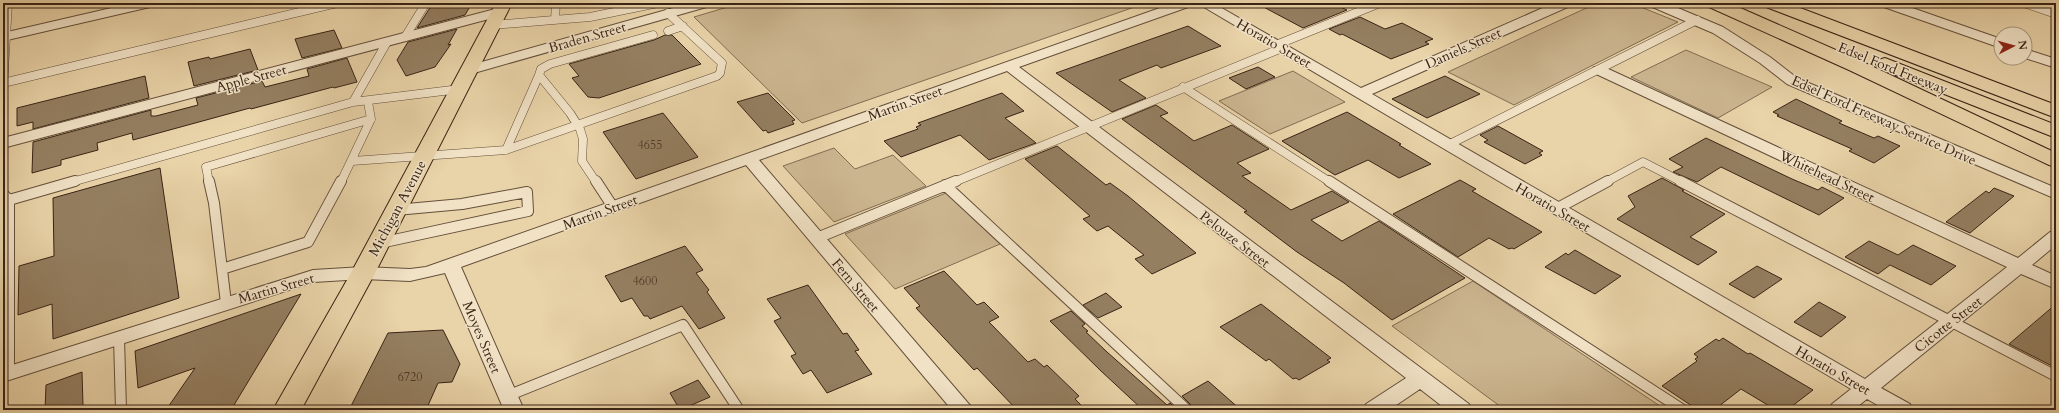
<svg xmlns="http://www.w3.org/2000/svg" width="2059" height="413" viewBox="0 0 2059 413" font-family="Cardo,serif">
<rect width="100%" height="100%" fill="#e9d3a8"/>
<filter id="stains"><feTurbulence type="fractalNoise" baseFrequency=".005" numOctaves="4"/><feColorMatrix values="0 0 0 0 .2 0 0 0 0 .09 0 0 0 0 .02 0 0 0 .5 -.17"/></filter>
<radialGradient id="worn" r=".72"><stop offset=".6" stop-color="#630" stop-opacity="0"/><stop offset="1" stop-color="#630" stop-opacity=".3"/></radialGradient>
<path fill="#cbb58f" stroke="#826c52" d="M741 3H1146L802 123 694 17Z
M1597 3H1631L1678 22 1514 105 1448 72Z
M1686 50 1772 87 1718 118 1631 77Z
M1293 71 1345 102 1270 134 1219 101Z
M834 148 855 169 893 155 926 186 834 222 783 166Z
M946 193 1000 244 895 289 845 234Z
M1473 281 1666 410H1505L1392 326Z"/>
<path fill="#947f61" stroke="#382315" d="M433 3H472L465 15 417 28Z
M1256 3H1332L1347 10 1303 28Z
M1360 17 1385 29 1402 23 1433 39 1425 42 1429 44 1391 59 1342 34 1340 35 1329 29Z
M1188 26 1221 46 1161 68 1157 65 1119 80 1146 98 1112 112 1056 73Z
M457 29 448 45 451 44 435 67 406 76 397 60 408 42Z
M334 30 342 48 302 58 295 39Z
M665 35H672L701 64 599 98 588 97 572 78 579 76 569 64 654 40Z
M250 49 258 70 194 86 188 62 209 57 210 59Z
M347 58 357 82 334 88 333 87 251 109 250 108 133 140 132 133 97 143 98 150 61 160V165L32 173 33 142 151 110V116H156L198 105 196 98 262 81 265 87 309 76 307 69Z
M1258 67 1275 77 1246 89 1229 78Z
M145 76 149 98 33 129V122L17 126V108Z
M1445 76 1480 94 1427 118 1392 99Z
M768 93 795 120 792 121 794 124 768 133 766 130 763 131 737 102Z
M1002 93 1024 111 1005 118 1036 143 989 160 960 135 901 157 884 141 918 129 916 127 921 125 918 123Z
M1796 99 1842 121 1839 123 1874 138 1878 136 1900 146 1874 163 1849 151 1852 149 1777 116 1779 115 1773 112Z
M1156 105 1168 113 1160 116 1194 141 1232 125 1269 149 1237 163 1251 173 1242 176 1291 210 1332 191 1349 202 1311 220 1342 241 1379 221 1465 278 1392 320 1344 283 1297 252 1244 212 1247 211 1122 119Z
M1347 112 1401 144 1399 145 1431 164 1399 178 1368 160 1335 175 1282 141Z
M663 113 698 157 636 179 603 132Z
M1498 126 1543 151 1539 153 1542 155 1525 164 1484 142 1488 140 1480 135Z
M1706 138 1792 179 1818 190 1822 187 1844 198 1819 215 1721 167 1697 182 1673 172 1683 167 1669 159Z
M1057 146 1106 185 1110 183 1128 196 1196 253 1152 274 1135 259 1144 255 1108 226 1097 231 1083 219 1090 216 1025 159Z
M160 168 179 298 53 339 52 304 18 315 19 266 54 256 53 198Z
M1662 178 1684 190 1682 191 1725 214 1690 237 1717 252 1698 265 1617 219 1635 207 1628 196Z
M1460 180 1476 189 1472 191 1542 232 1514 249 1512 248 1509 249 1489 238 1458 257 1393 214Z
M1994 188 2014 196 1970 233 1946 222 1986 191 1989 193Z
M1869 241 1898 255 1913 245 1956 266 1931 285 1890 265 1878 274 1845 257Z
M685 246 703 270 696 273 709 290 707 292 725 318 699 329 682 306 650 319 648 316H644L632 298 621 302 605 276Z
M1575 250 1609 270 1621 276 1595 294 1545 267 1566 253 1568 255Z
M1757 266 1782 279 1754 298 1729 284Z
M944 271 977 305 984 302 999 317 989 322 1028 362 1035 359 1044 367 1047 365 1079 396 1075 399 1086 410H1017L977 368 974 370 916 308 920 306 904 288Z
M808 285 843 334 847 333 859 350 855 351 872 374 827 393 811 370 803 374 791 356 796 354 774 321 781 318 767 299Z
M1106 293 1122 307 1098 318 1083 305Z
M301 294 231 410H166L195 368 138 388 135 351Z
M1819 302 1846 317 1821 337 1794 322Z
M1261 304 1331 358 1327 360 1330 362 1299 380 1296 378 1293 379 1269 359 1266 361 1220 327Z
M2056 304V368L2009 344Z
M1071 311 1085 324 1082 326 1088 331 1086 332 1107 352 1167 405 1170 403 1177 410H1143L1101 371 1050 321Z
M443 330 460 364 452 382 438 383 426 410H349L388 333Z
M1723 338 1748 354 1750 353 1813 390 1787 410H1776L1741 389 1714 410H1698L1662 386 1697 361 1695 359 1698 357 1694 354 1716 339 1719 341Z
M82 372 83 406 72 410H45L46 385Z
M698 380 710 397 680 410 670 393Z
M1208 381 1241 410H1193L1191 405 1182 396Z"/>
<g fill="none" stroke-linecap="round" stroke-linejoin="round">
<g stroke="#644f3a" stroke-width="9">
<path id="service-far1" d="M2024 3 2056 14
M555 20 556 3
M492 25 590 17 658 3
M668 31 683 26
M405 37 426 3
M1276 45 1380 3
M539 75 541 69 550 64 653 35
M3 83 337 3
M3 87 8 3
M1183 87 1330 182
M353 102 387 42
M1448 145 1697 20
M506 150 539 75 570 113 580 129 583 139 582 161 596 182
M352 161 506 150 717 76 720 73 722 63 668 13
M72 182 353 102 460 89
M209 182 206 167 371 119
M341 182 371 119 368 102
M954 182 1282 48
M1606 182 1643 162 1682 182"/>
</g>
<g stroke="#644f3a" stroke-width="12">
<path id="service" d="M209 181 214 203 226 303
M596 181 613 207
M1329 181 1683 410
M1680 181 2056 376
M945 185 1187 410
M3 194 9 200V373
M9 200 75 181
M1556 209 1608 181
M817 238 956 181
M380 243 528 211 527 192 462 204 396 210
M222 269 308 242 341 181
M119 338 121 410
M507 396 683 325 739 410"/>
</g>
<g stroke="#644f3a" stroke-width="2">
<path id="minor" d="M133 3H157L150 7 3 41V33Z
M691 3H712L710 6 474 73H464L462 70 464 67Z
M1174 3H1193L1191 6 1019 67 1469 404 1472 410H1447L1420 389 1389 410H1363L1366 404 1406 378 1007 71 759 160 974 410H952L746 165 461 267 524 410H504L445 273 410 281 363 279 314 282 3 382V368L313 270 363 267 410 269 426 267Z
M1197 3H1213L1361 88 1554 3H1572L1570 6 1372 94 1865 379 2007 267 1594 73 1592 70 1594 67H1604L2018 258 2050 232 2056 231V245L2032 265 2056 276V289L2021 274 1881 388 1910 404 1913 410H1886L1867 399 1853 410H1829L1832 404 1851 389Z
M1648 3H1666L1723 27 1770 57 1797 78 2056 188V199L1787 84 1760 63 1713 33 1650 6Z
M1879 3H1898L2001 39V48L1881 6Z
M499 8 504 9 506 12 504 15 3 148V138Z
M2025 49 2056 59V68L2025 58Z"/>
</g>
<g stroke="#382315" stroke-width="2">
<path id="primary" d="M496 3H512L375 273 301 410H273L351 273Z"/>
</g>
<g stroke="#382315" stroke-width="2">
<path id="motorway" d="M1707 3H1729L1863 62 2056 153V167L2049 165 1849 70 1709 7Z
M1764 3H1787L2056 105V118L1766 7Z
M1885 58 2056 125V138L1878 68 1876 64 1878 60Z"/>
</g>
<use href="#service-far1" stroke="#f1e2c6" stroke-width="8"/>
<use href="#service" stroke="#f1e2c6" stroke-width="10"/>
<use href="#minor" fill="#f1e2c6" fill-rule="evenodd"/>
<use href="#primary" fill="#e9d3a8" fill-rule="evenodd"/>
<use href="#motorway" fill="#e9d3a8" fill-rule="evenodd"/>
</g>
<g text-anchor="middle" stroke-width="3" stroke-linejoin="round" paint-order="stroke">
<g font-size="12" fill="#4f3a28">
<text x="650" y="149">4655</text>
<text x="645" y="285">4600</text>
<text x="410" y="381">6720</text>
</g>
<g font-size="14" fill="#382315" stroke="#f1e2c6">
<text transform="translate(587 37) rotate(-16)" y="5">Braden Street</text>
<text transform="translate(1274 43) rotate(30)" y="5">Horatio Street</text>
<text transform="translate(1463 48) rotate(-24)" y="5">Daniels Street</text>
<text transform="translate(1893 68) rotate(22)" y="5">Edsel Ford Freeway</text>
<text transform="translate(251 78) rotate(-15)" y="5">Apple Street</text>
<text transform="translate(905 103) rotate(-20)" y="5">Martin Street</text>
<text transform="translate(1884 120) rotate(24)" y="5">Edsel Ford Freeway Service Drive</text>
<text transform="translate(1827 176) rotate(25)" y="5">Whitehead Street</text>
<text transform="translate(1553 207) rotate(30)" y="5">Horatio Street</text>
<text transform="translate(397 208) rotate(-62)" y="5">Michigan Avenue</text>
<text transform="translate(600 212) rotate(-20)" y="5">Martin Street</text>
<text transform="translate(1235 239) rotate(37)" y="5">Pelouze Street</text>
<text transform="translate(856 285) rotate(50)" y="5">Fern Street</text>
<text transform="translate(276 288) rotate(-16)" y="5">Martin Street</text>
<text transform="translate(1948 324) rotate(-38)" y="5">Cicotte Street</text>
<text transform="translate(482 337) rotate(67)" y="5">Moyes Street</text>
<text transform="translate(1833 370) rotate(30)" y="5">Horatio Street</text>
</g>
</g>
<rect width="2059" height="413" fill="none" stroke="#e9d3a8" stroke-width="16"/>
<rect x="4" y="4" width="2051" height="405" fill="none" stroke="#382315" stroke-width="2"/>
<rect x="8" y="8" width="2043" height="397" fill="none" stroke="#382315"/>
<g transform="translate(2013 46) rotate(84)"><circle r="19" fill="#f1e2c6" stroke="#a7967f"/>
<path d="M0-3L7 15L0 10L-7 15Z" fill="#8f2418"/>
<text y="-6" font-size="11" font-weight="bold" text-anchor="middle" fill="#382315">N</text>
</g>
<rect width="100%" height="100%" filter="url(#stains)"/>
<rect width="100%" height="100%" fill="url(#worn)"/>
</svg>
